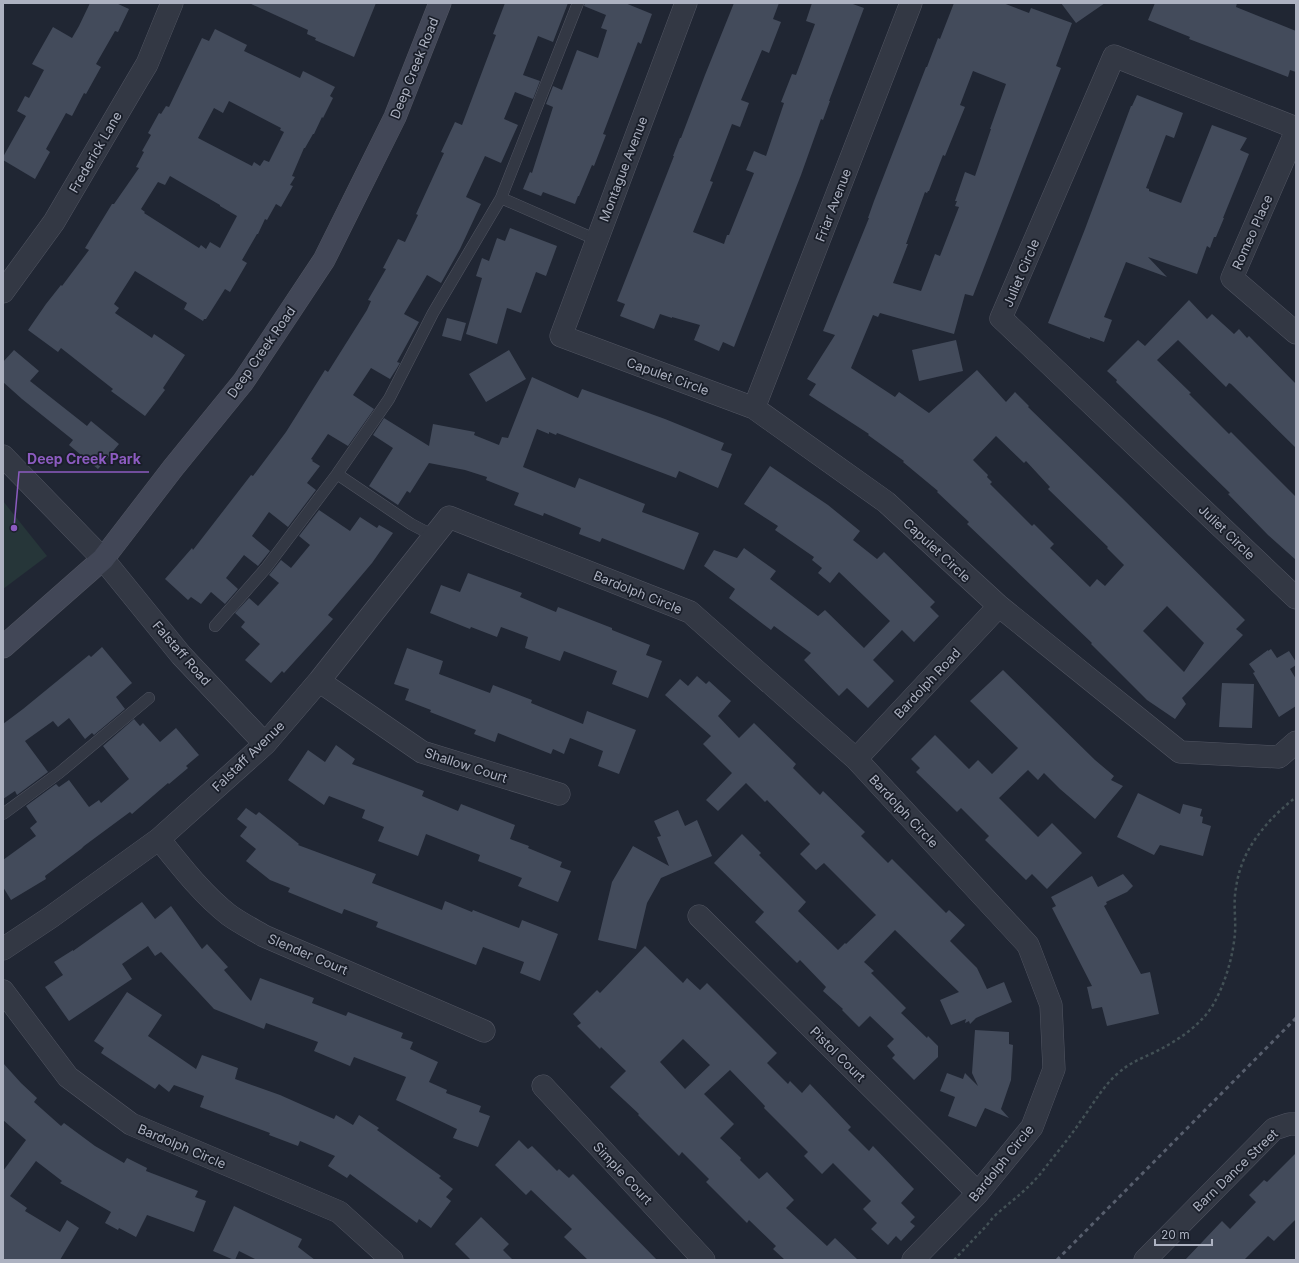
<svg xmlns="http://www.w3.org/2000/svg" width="1299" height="1263" viewBox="0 0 1299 1263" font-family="Inter,sans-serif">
<rect width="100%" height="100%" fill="#202633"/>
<path fill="#263639" d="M3 501 47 556 3 589Z"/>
<path fill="#434b5b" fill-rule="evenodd" d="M90 3H116L129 9 118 32 115 31 96 64 101 67 86 94 84 93 72 116 66 113 46 149 50 152 35 179 3 160V157L26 116 17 111 25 96 29 98 44 70 32 64 53 27 72 38 79 26Z
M249 3H376L354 57 315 40 316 38 307 34 308 30Z
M505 3H568L553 42 538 36 523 75 540 81 533 99 515 92 504 119 518 125 501 163 485 156 466 197 481 204 460 249 441 283 427 275 404 314 419 322 397 362 400 363 397 368 390 379 371 368 353 395 374 409 348 446 328 434 311 459 313 460 312 461 320 466 307 483 316 490 288 527 269 512 252 536 270 551 258 566 244 555 226 578 238 589 225 604 211 592 201 604 191 597 188 600 165 579 192 548 193 550 251 475 253 476 286 432 325 370 328 372 367 310 371 301 368 300 386 269 383 268 398 239 405 242 418 215 416 214 444 153 441 152 455 122 462 125 496 35 493 34Z
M585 3H625L652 14 641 44 638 42 603 134 606 135 594 166 592 165 579 196H578L575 204 543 192 541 196 523 189 530 172 532 173 553 107 546 104 553 86 562 90 577 50 598 58 607 30 601 28 606 15 584 6Z
M734 3H779L773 19 781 22 769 53 762 50 741 100 749 103 740 127 732 124 710 181 713 182 693 232 724 244 727 235H729L754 173 746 170 754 151 766 156 784 103 781 102 792 74 796 75 815 24 806 21 812 3H850L864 8 829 101H830L823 120 821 119 801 175 734 347 723 342 719 351 694 340 700 325 672 317V318L660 314 654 329 620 316 625 304 617 301 674 156H673L680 138H681L705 75Z
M954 3H1003L1029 13 1031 8 1072 23 1056 66 1061 68 973 296 965 294 954 334 880 313 878 317 873 315 851 368 895 397 899 392 929 413 977 370 1006 402 1015 392 1029 406 1028 407 1121 497 1245 620 1236 629 1243 635 1182 698 1186 704 1175 719 1147 700 1091 644 1092 643 967 524 969 522 937 492 938 491 903 462 904 461 868 435 869 434 809 395 816 384 807 379 835 335 823 331 869 218H868L874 201 926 67H927L938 38 940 39ZM973 71 1006 84 990 129H991L975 176 965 172 955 201H957L955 206 959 207 940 256 935 254 921 291 893 283 908 244H906L925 192 927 193 928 191H929L943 155 945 156 965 107 960 105ZM996 436 1024 463 1026 461 1050 487 1048 489 1108 547 1107 548 1124 565 1105 586 1097 579 1090 587 1050 548 1054 544 1034 524 1032 526 990 484 992 482 987 477 988 475 973 460ZM1167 606 1204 643 1184 672 1143 631Z
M1061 3H1105L1076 23Z
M1155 3H1237L1236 7 1296 31V72L1290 70 1288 77 1189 39 1190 37 1148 20Z
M215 29 247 45 244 51 300 78 303 71 335 87 330 96 333 98 323 118 322 117 314 134H313L305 148H304L292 176 295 177 290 185 293 186 281 207 276 204 267 220 265 219 258 234H257L242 260 247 263 230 292 225 289 206 319H204L203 321 184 309 187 303 135 271 114 304 119 308 115 313 152 338 154 334 185 355 163 388 165 390 145 416 111 391 113 389 61 348 58 352 28 330 46 304 61 285 62 286 89 250 85 248 112 204H114L139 168 136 167 144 152 142 151 151 135 148 133 159 113 161 114 166 106 169 107 202 38 209 41ZM229 101 281 128 280 130 284 132 269 162 264 160 260 166 254 162 252 166 198 138 214 108 223 113ZM170 176 220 205V206L237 216 220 248 210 242 206 249 201 245 199 248 144 213 145 212 141 209 158 182 165 185Z
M1137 95 1183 113 1174 138 1166 135 1146 188 1149 189V191L1181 203 1212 125 1247 138 1240 150 1249 154 1223 218H1224L1216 237H1214L1210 248 1207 246 1197 274 1148 257 1167 277 1126 262 1104 317 1112 320 1104 342 1090 337V339L1048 323 1085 229 1131 106H1132Z
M510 228 557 246 546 276 536 272 521 313 507 308 497 344 466 334 482 278 476 276 482 258 489 261 497 238 505 241Z
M1189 300 1207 319 1212 314 1234 334 1239 329 1247 338 1249 336 1296 384V448L1231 384 1229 383 1226 387 1178 340 1157 360 1191 393 1189 394 1229 434 1231 432 1296 497V560L1268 535 1228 494 1230 493 1116 382 1117 380 1107 371 1138 340 1145 346Z
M447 318 466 323 461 341 442 336Z
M956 340 963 371 919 381 912 350Z
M14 350 39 371 30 381 87 426 91 421 119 444 98 469 69 445 73 440 22 399 3 382V362Z
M509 350 526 379 486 402 469 374Z
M532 377 578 398 582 389 665 419 724 443 721 450 732 454 718 488 679 471 676 478 557 433 556 435 549 432V434L537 429 523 467 575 488 579 478 645 504 642 512 699 533 684 570 602 538 600 542 579 534 581 528 544 513 543 516 514 505 519 493 486 480 487 477 465 470 429 463 410 493 407 491 398 505 369 486 393 448 373 435 384 418 429 446 433 424 475 432 474 435 499 445 502 437 508 438Z
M770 466 828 505 860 531 853 540 877 559 884 552 935 602 930 607 939 616 914 642 902 630 873 660 894 681 868 708 847 688 839 696 804 660 811 653 774 626 771 630 729 598 735 589 704 566 714 550 737 558 744 548 776 571 770 579 818 616 825 610 864 648 890 621 839 572 830 583 818 573 822 568 812 560 814 557 775 530 778 526 744 504Z
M319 510 350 531 360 517 377 528 379 525 393 533 372 563 328 615 333 619 284 673 282 671 271 683 245 660 260 644 241 627 245 622 235 613 249 598 258 606 279 583 269 575 281 560 291 568 310 545 299 536Z
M468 573 522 593 520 597 556 612 558 607 612 628V630L650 645 646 655 662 661 648 698 612 684 617 671 564 651 560 661 525 648 528 637 501 627 497 637 471 627 470 629 430 613 441 585 460 592Z
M102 647 132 683 116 697 125 709 94 735 92 733 85 739 69 718 58 727 53 721 25 741 48 772 17 795 15 791 3 799V724L23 709 89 655 91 657Z
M407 648 443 661 439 674 490 693 493 685 532 700 531 703 583 724 587 711 636 730 619 774 598 766 603 751 570 738 564 754 553 749 551 754 498 733 495 742 474 734 476 730 430 712 431 710 405 700 409 689 394 684Z
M1271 649 1277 658 1289 651 1296 662V665L1290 669 1296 679V706L1279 717 1253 673 1255 672 1249 664 1268 650V651Z
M1003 670 1095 760 1114 776 1111 780 1123 786 1095 819 1060 789 1044 773 1038 780 1028 770 999 798 1038 837 1052 823 1082 853 1047 889 1032 874 1026 880 985 840 989 836 961 808 957 812 916 772 920 768 911 759 935 735 969 769 978 760 992 774 1018 748 970 701Z
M697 676 706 684 709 681 731 701 718 716 739 738 754 723 796 764 793 768 820 795 823 791 865 832 861 836 888 863 892 859 946 913 949 910 965 925 950 941 977 968 987 989 1004 982 1012 1002 976 1018 970 1024 969 1021 965 1023 966 1019 951 1025 940 1000 959 992 895 930 864 962 874 971 871 973 906 1008 901 1013 927 1038 928 1036 938 1046V1057L914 1080 892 1058 895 1055 887 1046 894 1039 870 1016 859 1027 842 1010 843 1009 823 991 826 987 800 960 797 963 755 922 764 912 714 863 742 834 761 853 759 855 806 902 798 911 838 950 845 943 846 944 876 915 824 863 816 870 800 854 810 844 767 800 765 802 746 783 718 811 706 800 732 773 703 744 711 736 665 695 680 679 688 686Z
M1222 683 1254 684 1252 728 1219 727Z
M134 719 140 726 143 723 160 742 176 728 199 755 186 766 188 768 169 784 168 783 132 814 130 812 84 846 81 849 45 876 46 879 11 900 3 887V860L36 836 30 828 37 822 26 806 56 784 59 787 69 780 89 807 99 800 101 803 129 779 103 746Z
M336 745 355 759 352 764 424 791 422 796 458 811 461 804 515 825 510 839 529 846 528 848 562 862 560 867 571 871 558 902 518 886 522 878 478 861 480 855 426 834 418 856 378 841 384 827 362 818 365 810 329 796 324 805 288 780 308 750 325 762Z
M1138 793 1180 814 1183 804 1202 809 1200 816 1203 817 1202 823 1211 826 1203 856 1160 845 1154 855 1117 837Z
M246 808 256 815 259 812 299 844 298 845 376 874 372 883 442 910 445 901 472 912 473 910 519 928 522 920 558 934 540 981 520 973 524 962 483 947 476 965 376 927 378 922 344 909 342 914 288 892 290 888 270 880 246 861 256 849 240 836 247 827 237 819Z
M678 810 685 826 697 820 712 856 661 878 647 903 636 949 598 940 612 882 633 846 669 866 657 837 661 836 654 821Z
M1123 874 1133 886 1127 892 1106 902 1107 904 1104 906 1141 974 1150 972 1159 1014 1107 1026 1102 1007 1092 1009 1087 987 1092 986 1052 908 1056 906 1051 897 1092 876 1098 887Z
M142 902 155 919 171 906 202 949 207 944 228 967 224 970 251 1001 260 978 314 998 312 1003 346 1016 348 1012 403 1033 401 1038 413 1042 410 1049 438 1062 429 1082 447 1090 446 1093 481 1106 479 1112 490 1116 478 1147 453 1138 457 1129 396 1100 406 1077 354 1057 350 1066 314 1051 318 1042 266 1023 264 1029 214 1009 161 952 155 956 148 946 122 964 132 979 69 1021 45 987 63 975 54 962 73 950V951Z
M645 946 683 983 687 978 700 990 707 983 777 1053 767 1063 788 1084 790 1081 802 1093 810 1084 851 1127 848 1130 869 1151 873 1146 914 1189 901 1203 915 1217 910 1222 915 1226 901 1241 896 1236 888 1245 871 1229 877 1223 863 1209 871 1201 833 1163 822 1174 804 1156 808 1152 764 1108 765 1106 730 1070 704 1094 734 1124 720 1138 741 1158 740 1160 759 1179 767 1172 794 1200 786 1208 827 1246 835 1238 858 1260H785L773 1249 776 1246 749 1220 747 1223 706 1182 709 1179 682 1152 679 1156 638 1115 639 1114 610 1087 626 1071 601 1047 600 1049 577 1026 581 1023 573 1014 597 990 600 993ZM683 1039 710 1065 685 1089 660 1062Z
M127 992 162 1015 148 1036 196 1069 202 1055 238 1068 235 1079 280 1095 334 1119 336 1115 353 1125 359 1115 379 1128 377 1130 441 1176 439 1178 453 1189 446 1197 451 1201 431 1228 419 1219 417 1223 350 1174 347 1178 328 1166 335 1156 300 1141 298 1146 269 1135 270 1133 200 1107 204 1096 174 1085 169 1092 159 1084 155 1089 101 1053 104 1048 94 1041Z
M975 1030 1009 1032V1044L1013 1045 1011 1080 1001 1109 1009 1118 985 1108 976 1127 948 1116 955 1097 940 1091 947 1073 963 1079 965 1073 978 1086 972 1073Z
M3 1063 21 1083 37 1098 34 1102 61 1126 64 1123 95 1146 124 1163 127 1158 147 1168 146 1171 198 1191 195 1197 206 1201 194 1232 147 1215 136 1237 119 1228 118 1230 105 1223 111 1212 60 1183 62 1181 36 1161 10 1196 27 1208 25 1211 60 1232 67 1220 79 1228 60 1260H3V1171L26 1140 3 1120Z
M519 1140 528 1149 532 1146 557 1171 559 1169 569 1178 573 1174 657 1260H588L564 1237 572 1229 531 1190 526 1195 495 1165Z
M1296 1153V1219L1274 1241 1268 1236 1244 1260H1185L1222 1221 1230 1229 1256 1202 1249 1195 1264 1180 1267 1182Z
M234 1206 302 1239 298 1247 315 1260H257L239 1251 235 1260H234L213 1251Z
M481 1217 509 1244 503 1250 513 1260H471L455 1244Z"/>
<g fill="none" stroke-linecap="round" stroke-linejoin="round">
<g stroke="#515562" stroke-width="12">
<path id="lane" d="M501 198 597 240
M337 474 411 524 434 536
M215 626 266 568 337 474 389 399 433 313 501 198 578 3
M3 814 59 773 149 698"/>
</g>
<g stroke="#515562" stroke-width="23">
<path id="street" d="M686 3 561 336 754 408 886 502 999 606 1180 752 1279 757 1296 742
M1296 128 1114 56 1001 318 1296 598
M1296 131 1232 278 1296 333
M3 292 54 222 138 79 147 64 172 3
M754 408 911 3
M3 456 103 559 181 655 265 744
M319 681 422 752 559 794
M856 759 999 606
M159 839C180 865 202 894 229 915 240 923 252 929 264 936L484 1031
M699 916 978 1193
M3 949 51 917 159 839 265 744 319 681 449 517 690 612 856 759 1028 945 1051 1005 1054 1069 1032 1127 978 1193 913 1260
M3 991 68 1077 131 1124 339 1212 392 1260
M543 1086 704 1260
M1145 1260 1274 1129 1289 1124H1296"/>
</g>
<g stroke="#515562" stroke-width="23">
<path id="secondary" d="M3 647 103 559 173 468 243 382 324 260 395 117 440 3"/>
</g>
<path stroke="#435156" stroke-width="2.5" stroke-dasharray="3 3" stroke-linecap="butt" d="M954 1260C965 1248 976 1237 987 1225 991 1220 995 1215 999 1212 1014 1199 1029 1188 1041 1173 1054 1156 1068 1140 1080 1122 1092 1106 1101 1089 1116 1075 1129 1063 1140 1059 1155 1052 1177 1041 1200 1026 1213 1005 1225 984 1233 957 1235 933 1236 918 1233 903 1236 888 1241 849 1267 820 1296 797"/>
<use href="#lane" stroke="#333844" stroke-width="11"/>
<use href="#street" stroke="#333844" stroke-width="22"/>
<use href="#secondary" stroke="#424757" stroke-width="22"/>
<path stroke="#575e6d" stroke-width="3" stroke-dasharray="4 4" stroke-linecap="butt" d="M1057 1260 1296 1018"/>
</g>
<g text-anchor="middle" stroke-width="3.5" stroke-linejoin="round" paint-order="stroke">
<g font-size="13" fill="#adb2c1" stroke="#191e29">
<text transform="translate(414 68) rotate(-68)" y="5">Deep Creek Road</text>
<text transform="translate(95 152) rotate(-60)" y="5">Frederick Lane</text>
<text transform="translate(623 169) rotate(-69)" y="5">Montague Avenue</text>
<text transform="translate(833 205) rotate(-69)" y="5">Friar Avenue</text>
<text transform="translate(1252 232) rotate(-66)" y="5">Romeo Place</text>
<text transform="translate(1021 273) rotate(-67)" y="5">Juliet Circle</text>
<text transform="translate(261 352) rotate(-55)" y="5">Deep Creek Road</text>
<text transform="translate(668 376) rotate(20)" y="5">Capulet Circle</text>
<text transform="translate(1227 532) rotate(44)" y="5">Juliet Circle</text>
<text transform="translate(937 550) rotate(43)" y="5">Capulet Circle</text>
<text transform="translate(638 592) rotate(22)" y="5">Bardolph Circle</text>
<text transform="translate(182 653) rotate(49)" y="5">Falstaff Road</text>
<text transform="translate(927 683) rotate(-47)" y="5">Bardolph Road</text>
<text transform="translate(248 756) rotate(-44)" y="5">Falstaff Avenue</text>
<text transform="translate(466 765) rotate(18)" y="5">Shallow Court</text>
<text transform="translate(904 811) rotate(47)" y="5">Bardolph Circle</text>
<text transform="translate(308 954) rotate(23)" y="5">Slender Court</text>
<text transform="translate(838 1054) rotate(45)" y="5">Pistol Court</text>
<text transform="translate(182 1146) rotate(23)" y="5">Bardolph Circle</text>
<text transform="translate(1001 1163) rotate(-51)" y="5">Bardolph Circle</text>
<text transform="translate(1235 1170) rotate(-44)" y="5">Barn Dance Street</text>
<text transform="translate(623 1173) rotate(47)" y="5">Simple Court</text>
</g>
</g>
<path fill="none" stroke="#8c5bc0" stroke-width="1.5" d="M14 528L19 472H149"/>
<circle fill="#8c5bc0" stroke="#191e29" stroke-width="1.5" cx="14" cy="528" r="4"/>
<g font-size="14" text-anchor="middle" font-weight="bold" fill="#8c5bc0" stroke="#191e29" stroke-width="3.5" stroke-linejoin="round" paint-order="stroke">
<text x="84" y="464">Deep Creek Park</text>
</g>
<rect width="1299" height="1263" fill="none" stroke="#adb2c1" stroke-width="8"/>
<path d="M1155 1239v6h57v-6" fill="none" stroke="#adb2c1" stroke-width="2"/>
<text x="1161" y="1239" font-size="12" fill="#adb2c1" stroke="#191e29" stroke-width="3" paint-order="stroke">20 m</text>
</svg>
